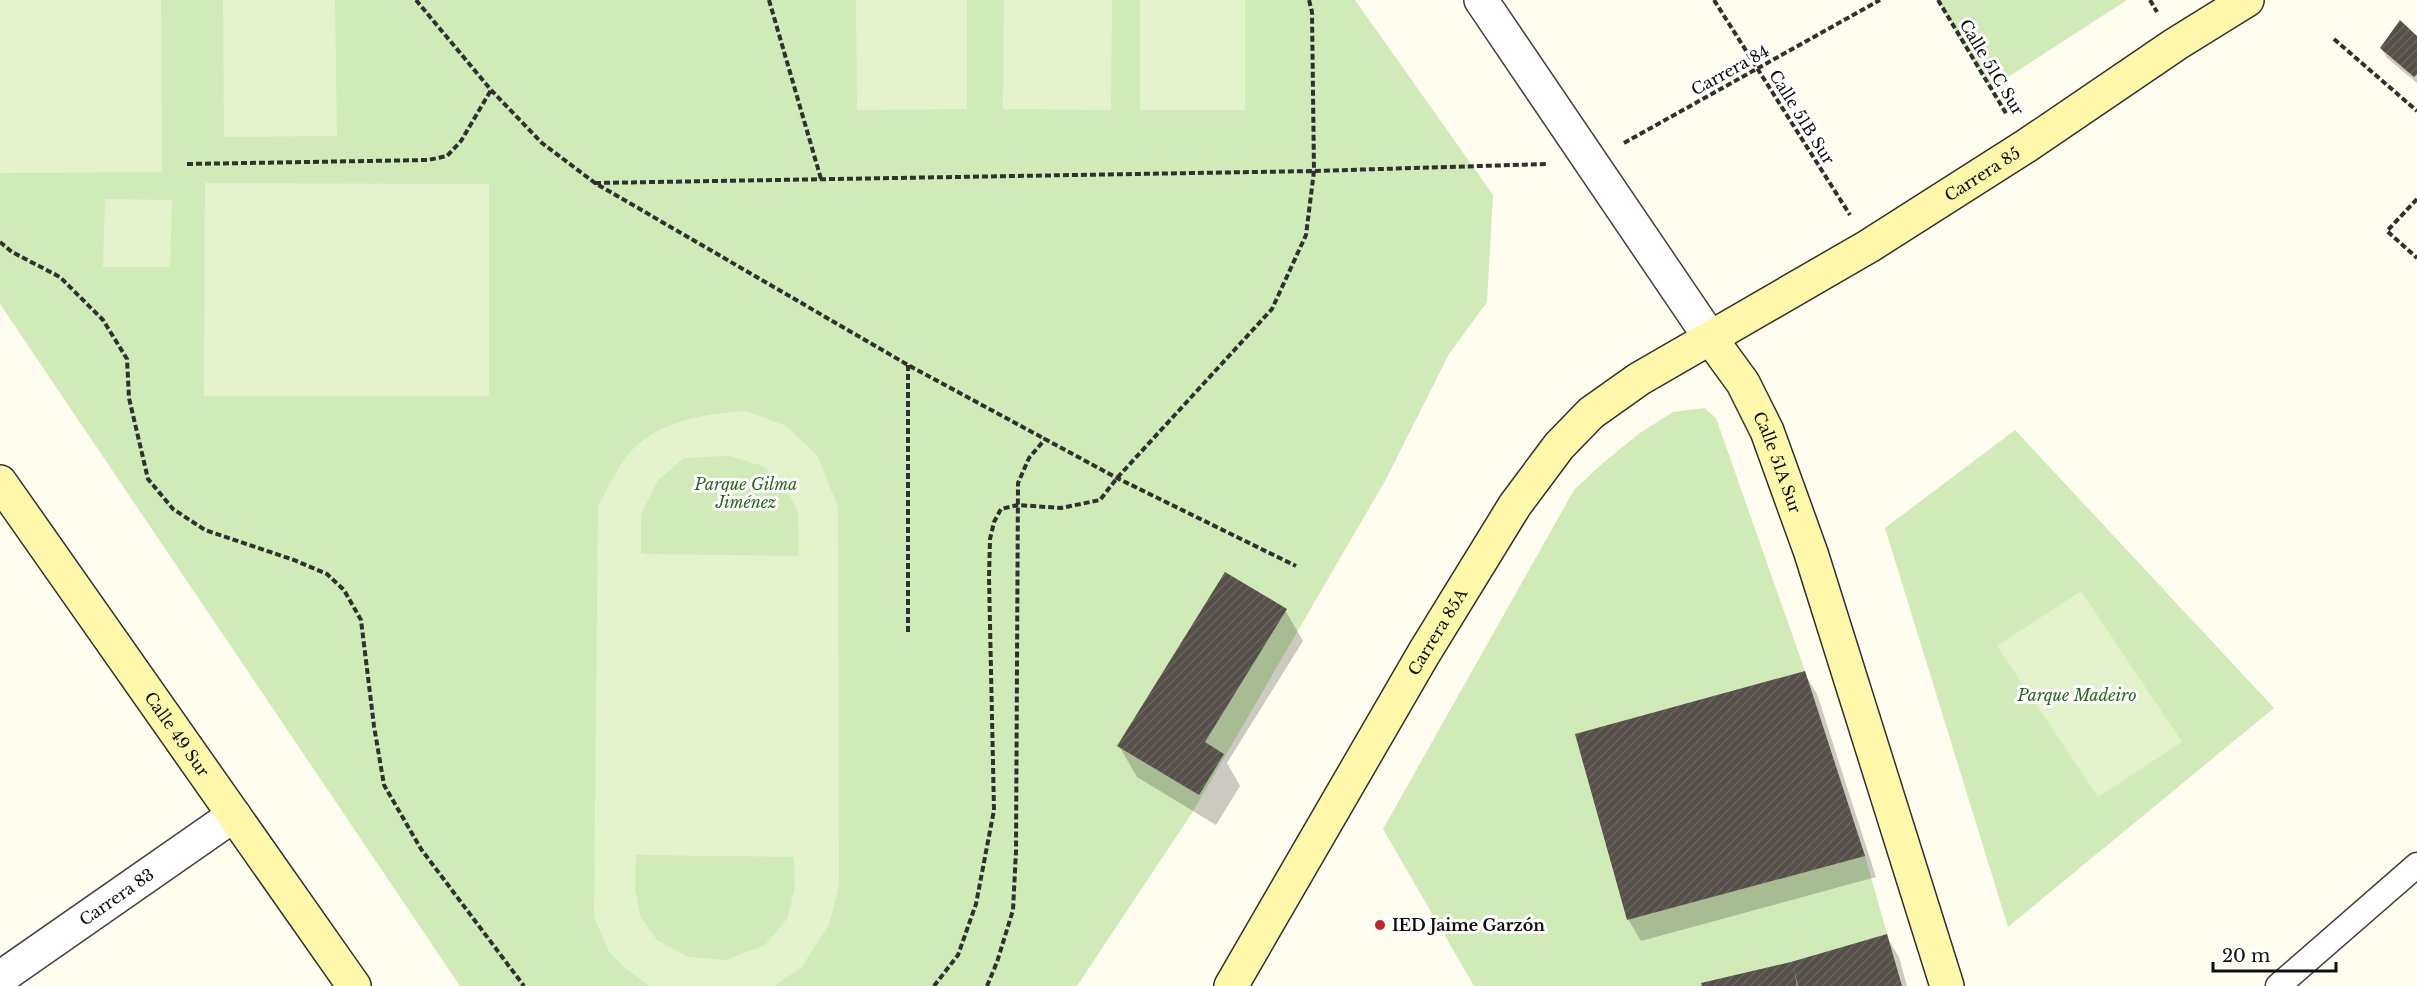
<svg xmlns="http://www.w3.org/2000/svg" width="2417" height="986" viewBox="0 0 2417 986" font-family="'Libre Baskerville',serif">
<defs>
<pattern id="building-hatch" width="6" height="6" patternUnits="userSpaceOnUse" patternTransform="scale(1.5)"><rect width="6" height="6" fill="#57504a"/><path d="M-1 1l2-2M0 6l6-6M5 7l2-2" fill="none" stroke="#6a6560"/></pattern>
</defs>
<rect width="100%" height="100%" fill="#fffdf0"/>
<path fill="#d1ebb8" d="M0 0H1355L1493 195 1487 302 1449 354 1385 481 1192 813 1077 986H460L0 304Z
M1937 0H2127L1991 88Z
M1704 408 1716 418 1805 671 1865 856 1902 986H1474L1383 829 1574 490 1604 462 1640 433 1673 412Z
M2015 430 2274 708 2008 927 1885 528Z"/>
<path fill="#e3f2ca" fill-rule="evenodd" d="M0 0H161L162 172 0 173Z
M223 0H335L337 136 224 137Z
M856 0H967V109L857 110Z
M1004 0H1112L1111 110 1003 109Z
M1140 0H1245V110H1140Z
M205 183 489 184V396H204Z
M105 199 172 200 170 267H103Z
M746 411 786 426 817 455 838 507 839 885 829 925 801 968 774 986H649L625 968 608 950 594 917 598 507C605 493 612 479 620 466 647 422 699 414 746 411ZM729 456 763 466 785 485 798 513 799 556 641 554V515L658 480 684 458ZM636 855 794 857 795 888 787 919 765 945 726 960 688 957 657 940 640 916 635 889Z
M2081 591 2182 742 2098 797 1997 646Z"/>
<path fill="#0003" d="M2417 38V83L2387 58 2381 48Z
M1285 610 1303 641 1227 763 1240 786 1216 825 1137 777 1119 746Z
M1804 673 1817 694 1876 877 1641 941 1628 919Z
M1886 936 1899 957 1907 986H1704Z"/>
<path fill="url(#building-hatch)" d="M2400 20 2417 36V74L2414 77 2380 48Z
M1225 572 1287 609 1205 742 1224 754 1199 795 1117 746Z
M1805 671 1865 856 1627 920 1575 734Z
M1887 934 1902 986H1798L1794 969 1797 986H1702L1701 983 1791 962Z"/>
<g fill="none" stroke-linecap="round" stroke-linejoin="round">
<g stroke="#414141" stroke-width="27">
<path id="lane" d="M2278 986 2417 865"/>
</g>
<g stroke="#414141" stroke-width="36">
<g id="street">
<path d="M1481 0 1711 339"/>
<path id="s1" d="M0 978 234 815"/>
</g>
</g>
<g stroke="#303030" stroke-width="36">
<g id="secondary">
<path id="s2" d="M1711 339 1743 383 1767 431 1811 553 1947 986"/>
<path id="s3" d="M0 482 354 986"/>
<path id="s4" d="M1231 986 1424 653 1515 505 1559 446 1591 413 1639 379 1869 246 2026 146 2176 44 2247 0"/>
</g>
</g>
<path stroke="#303030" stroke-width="4" stroke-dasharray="6 3" stroke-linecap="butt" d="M416 0 491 90 542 143 595 183 908 365 1117 478 1296 566
M769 0 821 179
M1714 0 1850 215
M1938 0 2007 115
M2150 0 2157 12
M2334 39 2417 111
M1624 143 1880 0
M187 164 428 160 447 156 461 141 491 90
M595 183 1314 171 1547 164
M2417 199 2387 231 2417 258
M0 242 12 252 60 277 103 320 127 359 129 398 148 479 173 509 205 530 294 560 327 574 344 590 361 620 374 726 384 785 421 849 524 986
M908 365V634
M934 986 958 955 976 904 994 810 989 578 990 539 994 522 1001 509 1018 505 1061 508 1100 500 1117 478 1272 309 1306 235 1314 171 1312 12 1309 0
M987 986 997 962 1013 910 1016 851 1018 483 1029 458 1046 438"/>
<use href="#lane" stroke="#fff" stroke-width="24"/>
<use href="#street" stroke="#fff" stroke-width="33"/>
<use href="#secondary" stroke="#fff8ab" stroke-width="33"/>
</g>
<circle fill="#c22325" stroke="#fff" stroke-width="2" cx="1380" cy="925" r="6"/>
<g text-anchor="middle" stroke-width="6" stroke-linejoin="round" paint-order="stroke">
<g font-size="16" fill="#0e0e0e" stroke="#fff">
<text transform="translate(1992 67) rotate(59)" y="6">Calle 51C Sur</text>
<text transform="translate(1730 70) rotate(-29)" y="6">Carrera 84</text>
<text transform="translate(1802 117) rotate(58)" y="6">Calle 51B Sur</text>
<text dy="6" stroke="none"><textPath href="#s4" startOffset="1137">Carrera 85</textPath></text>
<text dy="6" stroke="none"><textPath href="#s2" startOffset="141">Calle 51A Sur</textPath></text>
<text dy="6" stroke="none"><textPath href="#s4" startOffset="410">Carrera 85A</textPath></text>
<text dy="6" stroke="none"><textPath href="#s3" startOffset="308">Calle 49 Sur</textPath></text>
<text dy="6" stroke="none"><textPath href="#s1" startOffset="142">Carrera 83</textPath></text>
</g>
<g font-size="16" font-style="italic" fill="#2a681d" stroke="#fff">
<text x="746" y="490">Parque Gilma<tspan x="746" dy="18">Jiménez</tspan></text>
<text x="2077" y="701">Parque Madeiro</text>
</g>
<g font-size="16" font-weight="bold" fill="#0e0e0e" stroke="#fff" text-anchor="start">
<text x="1392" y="931">IED Jaime Garzón</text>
</g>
</g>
<path d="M2213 962v9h123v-9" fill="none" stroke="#0e0e0e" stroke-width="3"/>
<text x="2222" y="962" font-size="18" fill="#0e0e0e" stroke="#ffffff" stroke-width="4.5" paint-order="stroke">20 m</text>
</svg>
